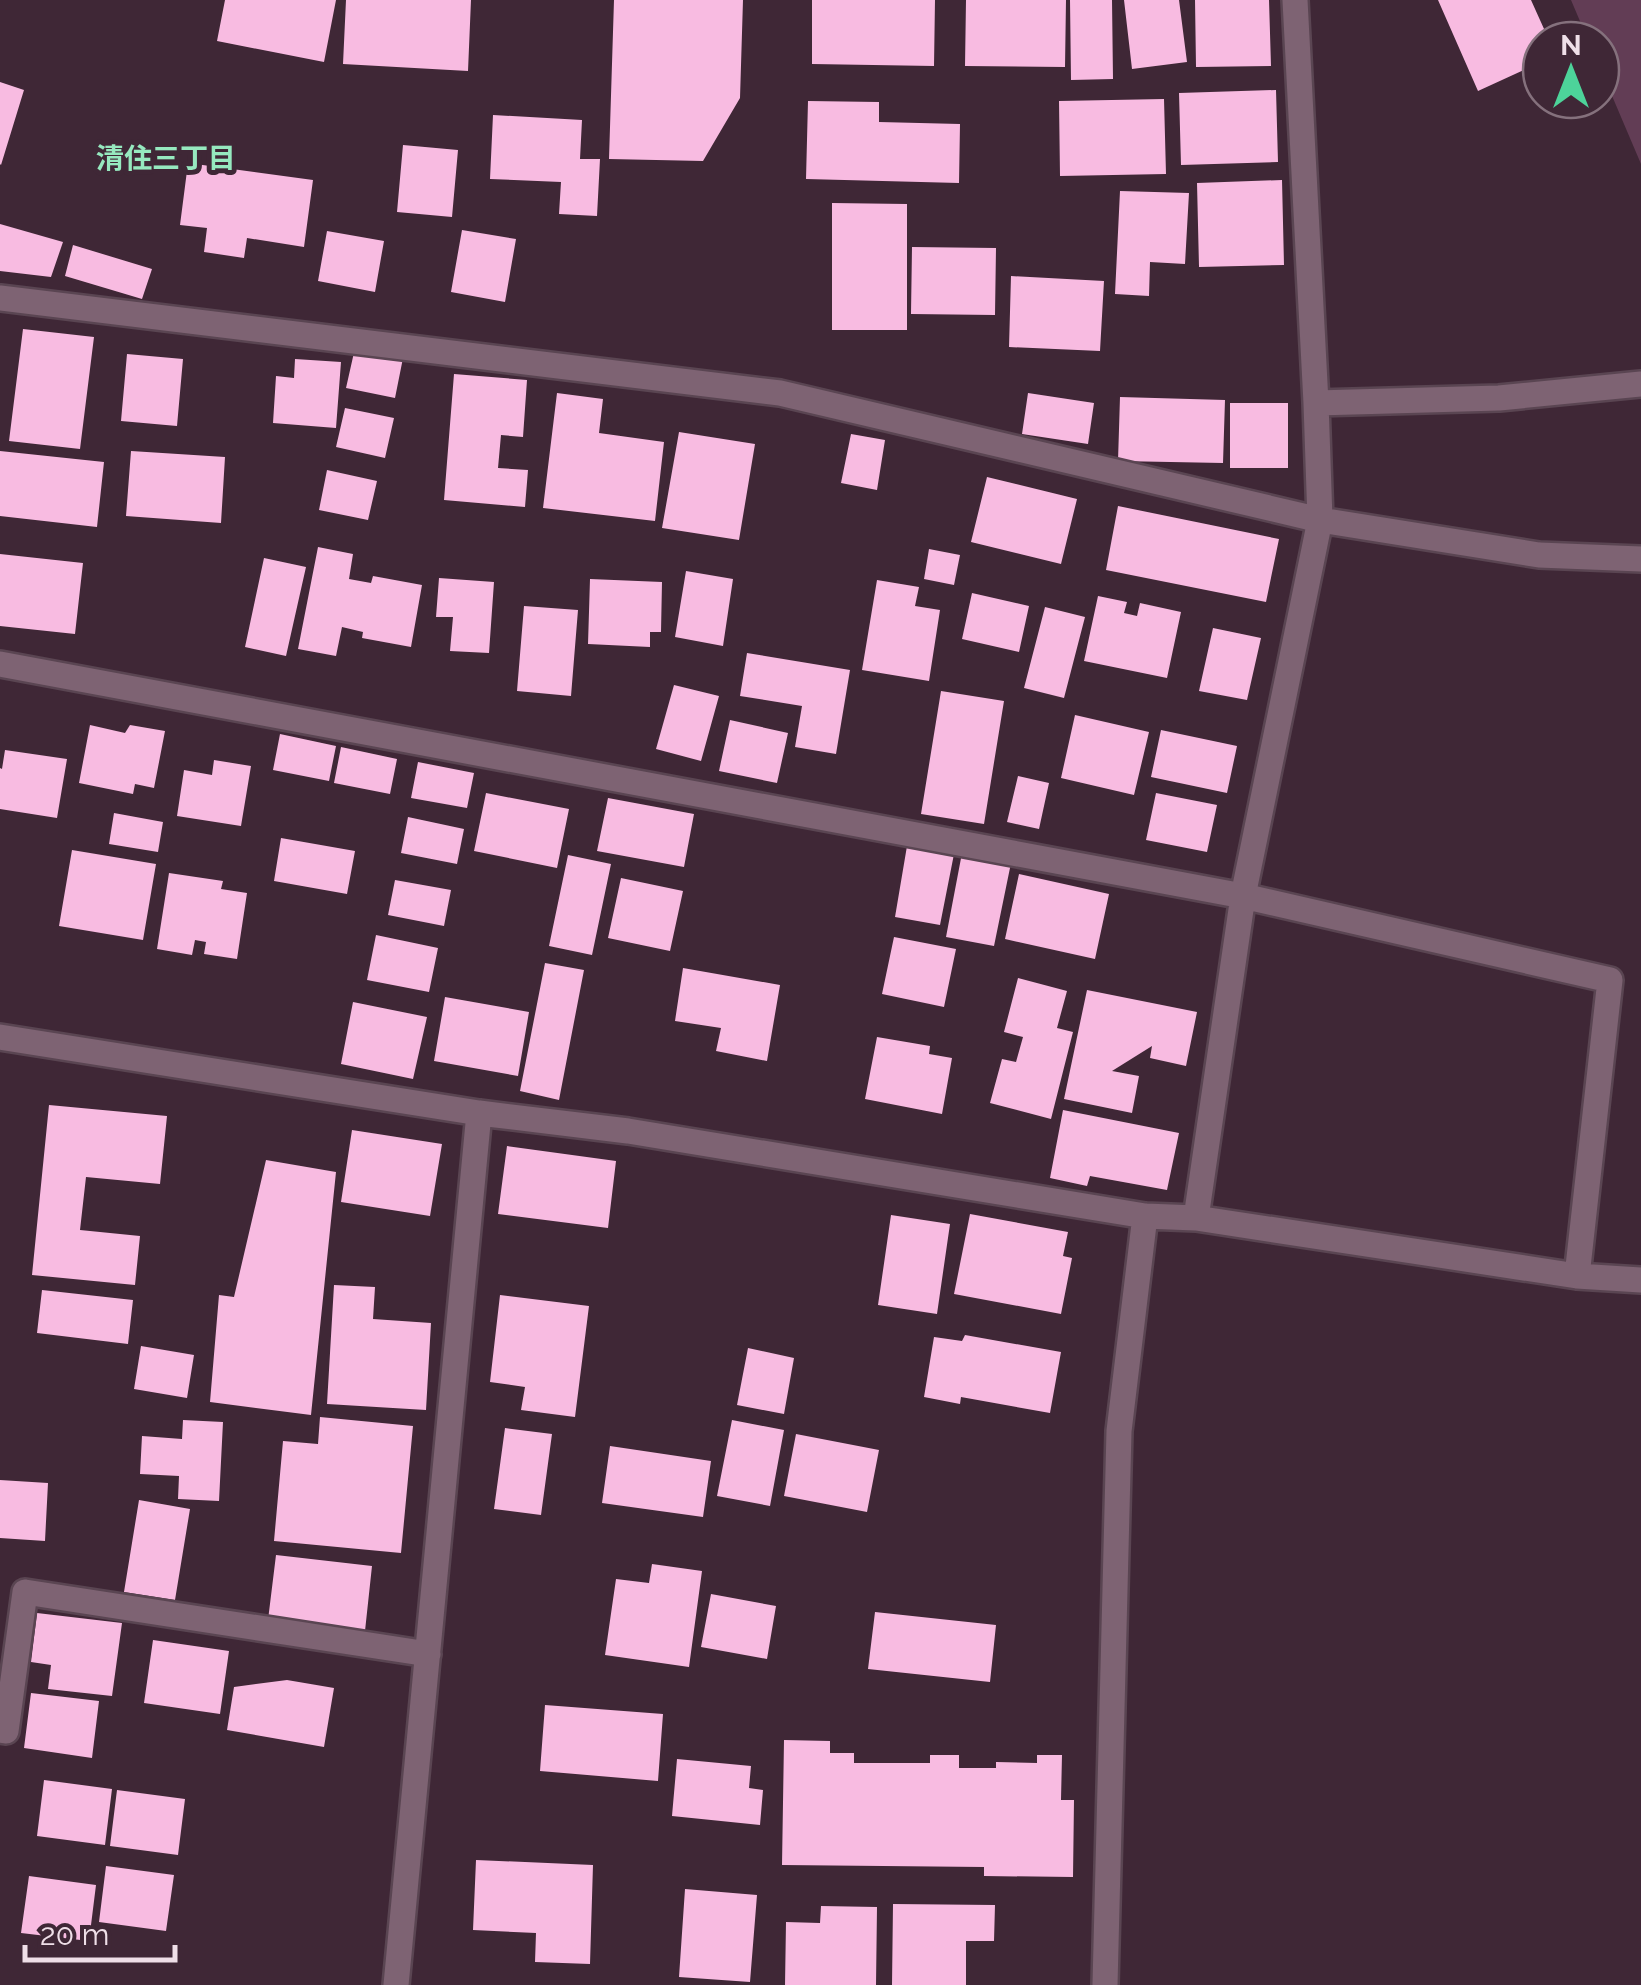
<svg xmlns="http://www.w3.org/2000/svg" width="1641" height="1985" viewBox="0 0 1641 1985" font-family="Raleway,'Noto Sans JP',sans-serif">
<rect width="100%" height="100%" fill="#3f2736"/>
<path fill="#623d55" d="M1571 0H1641V164L1601 70V40H1588Z"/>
<path fill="#f8bbe1" d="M225 0H336L324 62 217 41Z
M346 0H471L468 71 343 64Z
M614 0H743L740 98 703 161 609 159Z
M812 0H935L934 66 812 64Z
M966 0H1066L1065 67 965 66Z
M1070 0H1112L1113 79 1071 80Z
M1124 0H1179L1187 62 1132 69Z
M1195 0H1269L1271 66 1196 67Z
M1438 0H1531L1549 40H1541V62L1478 91Z
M0 82 24 90 1 165 0 164Z
M1276 90 1278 162 1181 165 1179 93Z
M1164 99 1166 174 1060 176 1059 101Z
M808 101 879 102V122L960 124 959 183 806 179Z
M493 115 582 120 580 159H600L597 216 559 214 561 182 490 179Z
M403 145 458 150 452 217 397 212Z
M188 163 313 180 304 247 247 238 244 258 204 252 207 228 180 225Z
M1282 180 1284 265 1199 267 1197 183Z
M1120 191 1189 193 1185 264 1150 262 1149 296 1115 294Z
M832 203 907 204V330H832Z
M0 224 63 242 51 277 0 271Z
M462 230 516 239 505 302 451 292Z
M327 231 384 241 375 292 318 281Z
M73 245 152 269 142 299 65 276Z
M912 247 996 248 995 315 911 314Z
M1011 276 1104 281 1100 351 1009 347Z
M23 329 94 337 80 449 9 441Z
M355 348 403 358 395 398 346 388Z
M127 354 183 359 177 426 121 421Z
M295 359 341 362 336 428 273 423 276 376 294 378Z
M454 374 527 380 523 437 501 435 498 468 528 470 525 507 444 500Z
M557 393 603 399 599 433 664 442 655 521 543 508Z
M1028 393 1094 403 1088 444 1022 434Z
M1120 397 1225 400 1223 463 1118 461Z
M1230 403H1288V468H1230Z
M345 408 394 418 385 458 336 447Z
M679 432 755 444 739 540 662 528Z
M851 434 885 440 877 490 841 483Z
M0 451 104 462 97 527 0 516Z
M131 451 225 457 221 523 126 516Z
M327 470 377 481 368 520 319 510Z
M987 477 1077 499 1061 564 971 542Z
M1118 506 1279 539 1266 602 1106 570Z
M318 547 353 554 349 579 371 583 373 576 422 585 411 647 362 638 363 632 342 627 336 656 298 649Z
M929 549 960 555 954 585 924 579Z
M0 554 83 563 75 634 0 626Z
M264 558 306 567 286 656 245 647Z
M686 571 733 579 723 646 675 637Z
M439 578 494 582 489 653 450 651 453 617H436Z
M590 579 662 582 661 632H650V647L588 644Z
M877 580 919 587 915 606 940 610 929 681 862 670Z
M972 593 1029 606 1019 652 962 639Z
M1098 596 1127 602 1124 613 1137 616 1140 603 1181 612 1167 678 1084 661Z
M524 606 578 610 571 696 517 691Z
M1045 607 1085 617 1064 698 1024 688Z
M1213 628 1261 638 1247 700 1199 691Z
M747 653 850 670 836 754 795 747 802 706 740 696Z
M674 685 719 696 701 761 656 749Z
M941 691 1004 701 984 824 921 814Z
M1075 715 1149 732 1134 795 1061 778Z
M730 720 788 733 777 783 719 771Z
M90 725 125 733 130 725 165 731 154 788 135 784 133 794 79 783Z
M1161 730 1237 746 1227 793 1151 777Z
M280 734 336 746 329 781 273 770Z
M341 747 397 759 390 794 334 783Z
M5 750 67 759 57 818 0 809V768L2 769Z
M214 760 251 766 241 826 177 816 184 770 212 775Z
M418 762 474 773 467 808 411 798Z
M1018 776 1049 783 1039 829 1007 822Z
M486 793 569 809 557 868 474 851Z
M1156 793 1217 805 1207 852 1146 840Z
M608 798 694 814 684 867 597 851Z
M114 813 163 822 158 852 109 844Z
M408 817 464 829 457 864 401 853Z
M281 838 355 851 347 894 274 881Z
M907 846 954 854 940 925 895 917Z
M72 850 156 864 143 940 59 926Z
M962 853 1011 863 994 946 946 937Z
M568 855 611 864 592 955 549 946Z
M169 873 223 881 221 889 247 893 237 959 204 954 206 942 195 940 192 955 157 949Z
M1019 874 1109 894 1095 959 1005 939Z
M621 878 683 891 670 951 608 938Z
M395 880 451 890 444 926 388 915Z
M376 935 438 948 429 992 367 980Z
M894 937 956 949 944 1007 882 994Z
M545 963 584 970 559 1100 520 1091Z
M683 968 780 985 767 1061 716 1051 721 1028 675 1021Z
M1018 978 1067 991 1057 1028 1073 1032 1051 1119 990 1103 1002 1059 1016 1062 1023 1037 1004 1032Z
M1087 990 1197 1012 1186 1066 1150 1058 1152 1046 1112 1071 1139 1076 1132 1113 1064 1099Z
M445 997 529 1012 518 1076 434 1061Z
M353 1002 427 1017 413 1079 341 1064Z
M877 1037 930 1046 929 1054 952 1058 942 1114 865 1099Z
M49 1105 167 1116 160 1184 86 1177 80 1230 140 1236 135 1285 32 1275Z
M1063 1110 1179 1133 1167 1190 1090 1176 1087 1186 1050 1178Z
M352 1130 442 1144 430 1216 341 1202Z
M507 1146 616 1161 608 1228 498 1214Z
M266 1160 336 1172 311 1415 210 1402 219 1295 234 1297Z
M970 1214 1068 1232 1063 1256 1072 1258 1061 1314 954 1294Z
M891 1215 950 1224 937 1314 878 1305Z
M334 1285 375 1287 373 1319 431 1323 426 1410 327 1404Z
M42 1290 133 1300 128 1344 37 1333Z
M500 1295 589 1306 575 1417 521 1410 525 1387 490 1382Z
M965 1335 1061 1352 1050 1413 961 1397 960 1404 924 1397 934 1337 962 1341Z
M141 1346 194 1355 187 1398 134 1389Z
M748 1348 794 1358 784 1414 737 1405Z
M320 1417 413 1426 401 1553 274 1541 283 1441 318 1444Z
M183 1420 223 1422 219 1501 178 1499 179 1476 140 1474 142 1436 182 1439Z
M732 1420 784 1430 770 1506 717 1496Z
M505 1428 552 1434 541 1515 494 1509Z
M796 1434 879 1450 867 1512 784 1496Z
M610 1446 711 1461 703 1517 602 1503Z
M0 1480 48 1483 45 1541 0 1538Z
M139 1500 190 1509 175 1600 124 1592Z
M276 1555 372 1566 365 1631 268 1620Z
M652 1564 702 1571 689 1667 605 1655 616 1579 649 1583Z
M711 1594 776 1606 767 1659 701 1647Z
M875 1612 996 1625 990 1682 868 1669Z
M37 1613 122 1623 112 1696 48 1689 51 1665 31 1662Z
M153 1640 229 1651 220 1714 144 1703Z
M287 1680 334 1688 324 1747 227 1730 234 1687Z
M31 1693 99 1701 92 1758 24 1748Z
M545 1705 663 1714 658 1781 540 1771Z
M784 1740 830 1741V1753H854V1763H930V1755H959V1768H996V1762L1037 1763V1755H1062L1061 1800H1074L1073 1877 984 1876V1867L782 1865Z
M677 1759 751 1766 749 1788 763 1790 760 1825 672 1816Z
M44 1780 112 1789 105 1845 37 1836Z
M117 1790 185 1799 178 1855 110 1846Z
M476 1860 593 1865 590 1964 535 1962 536 1933 473 1930Z
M106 1866 174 1875 166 1931 99 1922Z
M29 1876 96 1885 89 1941 21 1933Z
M685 1889 757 1895 750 1982 679 1977Z
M893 1904 995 1905 994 1941H966V1985H892Z
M821 1906 877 1907 876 1985H785L786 1922 820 1923Z"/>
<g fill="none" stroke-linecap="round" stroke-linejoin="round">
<g stroke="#5a4552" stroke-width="30">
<path id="street" d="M0 298 780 393 1320 520 1539 555 1641 559
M1316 403 1499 398 1641 384
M0 664 1243 896 1610 980 1577 1276
M0 1037 479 1113 628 1131 1145 1216 1196 1218 1577 1276 1641 1280
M1196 1218 1243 896 1320 520 1316 403 1295 0
M0 1730 6 1731 25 1592 428 1654
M396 1985 479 1113
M1105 1985 1119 1431 1145 1216"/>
</g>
<use href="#street" stroke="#7e6373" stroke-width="25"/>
</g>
<g text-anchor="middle" stroke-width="10" stroke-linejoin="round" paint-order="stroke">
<g font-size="28" font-weight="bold" fill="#96e9bf" stroke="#3f2736">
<text x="166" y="168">清住三丁目</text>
</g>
</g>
<g transform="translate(1571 70)"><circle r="48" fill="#3f2736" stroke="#85717d" stroke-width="2.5"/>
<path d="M0-8L18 38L0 25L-18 38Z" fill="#4dd39a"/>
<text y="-15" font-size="28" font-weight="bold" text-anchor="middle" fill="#efdfe8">N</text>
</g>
<path d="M25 1945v15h150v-15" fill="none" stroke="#efdfe8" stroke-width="5"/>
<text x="40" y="1945" font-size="30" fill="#efdfe8" stroke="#3f2736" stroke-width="8" paint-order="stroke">20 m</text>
</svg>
